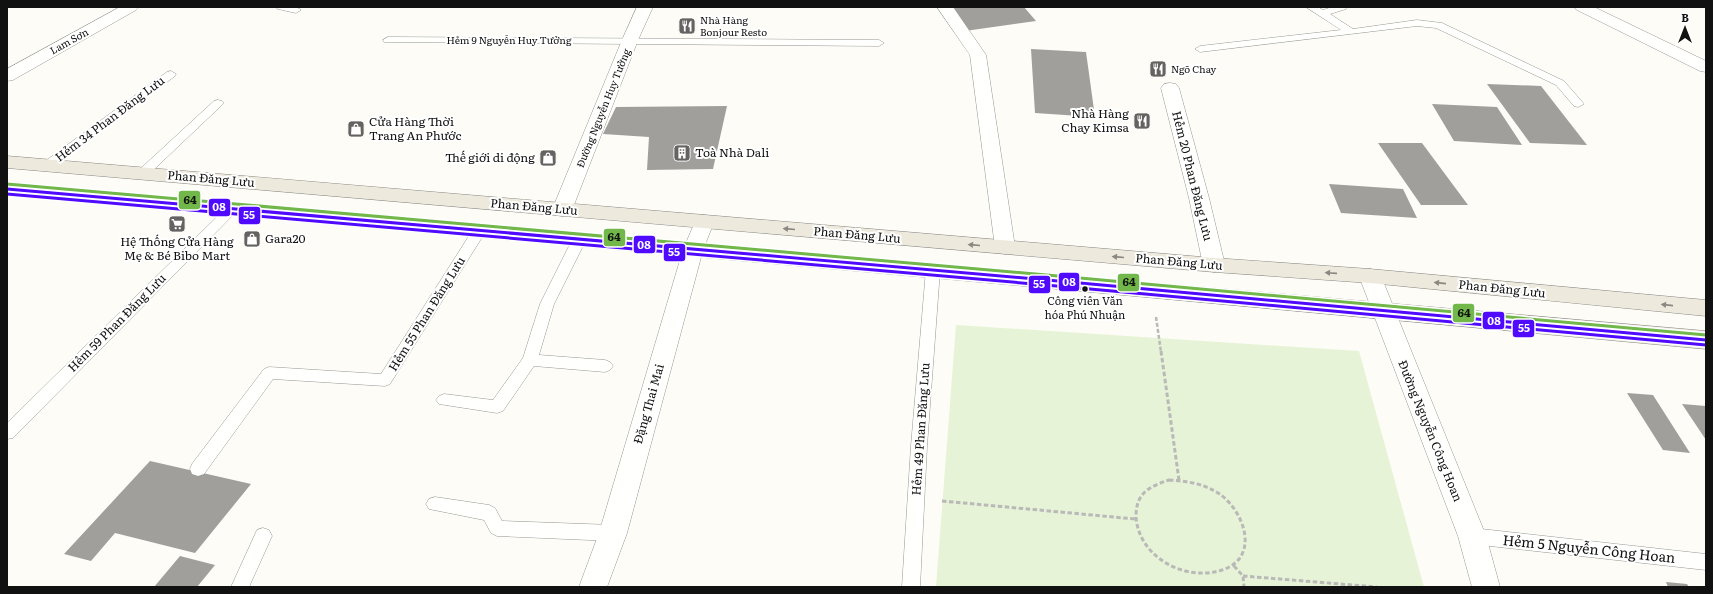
<svg xmlns="http://www.w3.org/2000/svg" width="1713" height="594" viewBox="0 0 1713 594" font-family="Literata,serif">
<rect width="100%" height="100%" fill="#fdfcf7"/>
<path fill="#e7f3d7" d="M956 325 1359 351 1424 587H936Z"/>
<path fill="#a19f9c" d="M949 7H1024L1036 21 965 31Z
M1031 49 1086 52 1095 117 1035 113Z
M1487 84 1541 86 1587 145 1530 143Z
M1432 104 1497 107 1522 145 1454 141Z
M727 106 713 169 647 170 649 137 603 134 616 107Z
M1378 143H1422L1468 205H1421Z
M1329 184 1403 189 1417 218 1341 213Z
M1627 393 1653 395 1690 453 1663 450Z
M1682 404 1706 406V440Z
M150 461 251 484 195 553 115 533 91 561 64 554Z
M180 556 215 565 197 587H154Z
M1666 582 1687 584 1689 587H1668Z"/>
<g fill="none" stroke-linecap="round" stroke-linejoin="round">
<g stroke="#979795" stroke-width="1">
<path id="service" d="M276 7H296L301 10 296 13 278 9Z
M1306 7H1318L1323 10 1332 7H1348L1346 9 1330 14 1353 29 1417 20 1442 23 1564 81 1584 104 1578 107 1574 106 1556 85 1436 28 1417 26 1200 52 1195 49 1200 46 1341 30Z
M388 37 879 40 884 43 879 46 384 42 383 40Z
M171 71 176 74 175 76 52 168H44L42 165 44 162 167 72Z
M218 100 222 101 224 103 222 105 147 176H139L137 173 139 170 214 101Z
M232 205 236 206 238 209 236 212 13 438 7 439V423L228 206Z
M479 227 484 228 486 231 390 384 385 386 273 379 204 474 198 476 192 474 190 469 192 464 264 369 269 367 381 374 474 228Z
M579 236 584 237 586 240 554 304 539 355 605 360 610 362 613 366 610 370 605 372 534 366 503 411 497 413 439 404 436 400 439 396 444 394 493 400 523 358 540 304 572 240 574 237Z
M933 265 938 267 940 270 927 446 920 587H902L911 446 926 270 928 267Z
M435 497 489 505 495 508 502 521 613 525 619 528 622 533 619 538 613 541 497 536 491 533 484 520 429 509 426 504 429 499Z
M263 528 269 530 272 536 249 587H231L257 530Z
M1472 528 1706 554V570L1472 544 1466 542 1463 536 1466 530Z"/>
</g>
<g stroke="#979795" stroke-width="1">
<path id="minor" d="M120 7H139L136 10 13 80 7 81V69Z
M637 7H653L638 40 572 210 569 215 562 216 555 215 552 210 622 40Z
M937 7H953L986 55 1015 247 1012 252 1005 254 998 252 995 247 970 55Z
M1170 83 1176 84 1179 88 1209 198 1225 265 1222 270 1214 272 1206 270 1203 265 1189 198 1161 88 1164 84Z
M704 215 711 217 714 222 703 250 627 533 607 587H579L599 533 683 250 697 217Z
M1370 269 1378 271 1381 276 1486 536 1500 587H1472L1458 536 1359 276 1362 271Z"/>
</g>
<g stroke="#979795" stroke-width="1">
<path id="tertiary" d="M1574 7H1594L1706 61V72L1700 71 1577 10Z"/>
</g>
<g stroke="#858482" stroke-width="1">
<path id="primary" d="M7 156 1214 258 1370 269 1706 300V316L1370 283 1214 272 7 168Z
M7 183 1706 331V349L1069 290 7 195Z"/>
</g>
<path stroke="#b9b9b8" stroke-width="2.5" stroke-dasharray="4 2" stroke-linecap="butt" d="M1156 317 1161 352"/>
<path stroke="#b9b9b8" stroke-width="3" stroke-dasharray="4.5 2.5" stroke-linecap="butt" d="M1161 351 1179 480
M1169 480C1187 481 1206 484 1221 495 1245 513 1260 558 1222 570 1186 582 1139 558 1136 517 1136 509 1137 501 1143 494 1149 487 1160 483 1169 480Z
M942 501 1135 519
M1234 566 1243 576 1244 587
M1243 576 1377 587"/>
<use href="#service" fill="#fffffe" fill-rule="evenodd"/>
<use href="#minor" fill="#fffffe" fill-rule="evenodd"/>
<use href="#tertiary" fill="#fffffe" fill-rule="evenodd"/>
<use href="#primary" fill="#ede9dc" fill-rule="evenodd"/>
<g stroke="#fff" stroke-width="6">
<path id="bus-1" d="M7 189 1069 282 1706 340"/>
</g>
<g stroke="#fff" stroke-width="6">
<path id="bus-2" d="M7 194 1068 287 1706 345"/>
</g>
<g stroke="#fff" stroke-width="6">
<path id="bus-3" d="M7 184 1069 277 1706 335"/>
</g>
<use href="#bus-1" stroke="#4f0aff" stroke-width="3"/>
<use href="#bus-2" stroke="#4f0aff" stroke-width="3"/>
<use href="#bus-3" stroke="#71b74a" stroke-width="3"/>
</g>
<defs><path id="oneway-solid" d="M-6-.8H1V-3.2L6.5 0L1 3.2V.8H-6Z"/></defs>
<g fill="#8a8881">
<use href="#oneway-solid" transform="translate(789 229) rotate(-175)"/>
<use href="#oneway-solid" transform="translate(974 245) rotate(-175)"/>
<use href="#oneway-solid" transform="translate(1118 257) rotate(-175)"/>
<use href="#oneway-solid" transform="translate(1331 273) rotate(-176)"/>
<use href="#oneway-solid" transform="translate(1440 283) rotate(-174)"/>
<use href="#oneway-solid" transform="translate(1667 305) rotate(-174)"/>
</g>
<defs>
<g id="restaurant-square" transform="scale(0.9)"><rect x="-9" y="-9" width="18" height="18" rx="4" fill="#646362" stroke="#fff"/><path d="M-5-6h1v4h1v-4h1v4h1v-4h1v5L-1.5 .5V6h-2V.5L-5-1ZM5-6V6H3V1.5H1.5Q1.5-4 5-6Z" fill="#fff"/></g>
<g id="shop-square" transform="scale(0.9)"><rect x="-9" y="-9" width="18" height="18" rx="4" fill="#646362" stroke="#fff"/><path d="M-5-2.5h2.3a2.7 3.5 0 0 1 5.4 0H5L5.5 6h-11ZM-1.5-2.5h3a1.5 2.3 0 0 0-3 0Z" fill="#fff"/></g>
<g id="building-square" transform="scale(0.9)"><rect x="-9" y="-9" width="18" height="18" rx="4" fill="#646362" stroke="#fff"/><path d="M-4-6H4V6H1V3H-1V6H-4ZM-2.5-4.3h1.7v1.8h-1.7ZM.8-4.3h1.7v1.8H.8ZM-2.5-1h1.7V.8h-1.7ZM.8-1h1.7V.8H.8Z" fill="#fff"/></g>
<g id="supermarket-square" transform="scale(0.9)"><rect x="-9" y="-9" width="18" height="18" rx="4" fill="#646362" stroke="#fff"/><path d="M-6-5.5h2.5l.6 2H6L4.5 2H-2.5L-4.4-4H-6ZM-1.5 3.2a1.3 1.3 0 1 0 .1 0ZM3 3.2a1.3 1.3 0 1 0 .1 0Z" fill="#fff"/></g>
</defs>
<g fill-rule="evenodd">
<use href="#restaurant-square" x="687" y="26"/>
<use href="#restaurant-square" x="1158" y="69"/>
<use href="#restaurant-square" x="1142" y="121"/>
<use href="#shop-square" x="356" y="129"/>
<use href="#building-square" x="682" y="153"/>
<use href="#shop-square" x="548" y="158"/>
<use href="#supermarket-square" x="177" y="224"/>
<use href="#shop-square" x="252" y="239"/>
</g>
<circle fill="#111" stroke="#fff" stroke-width="1.5" cx="1085" cy="289" r="3.5"/>
<g text-anchor="middle" stroke-width="4" stroke-linejoin="round" paint-order="stroke">
<g font-size="10" fill="#111" stroke="#fff" text-anchor="start">
<text x="700" y="24">Nhà Hàng<tspan x="700" dy="12">Bonjour Resto</tspan></text>
<text x="1171" y="73">Ngõ Chay</text>
</g>
<g font-size="10" fill="#111" stroke="#fff">
<text x="509" y="44">Hẻm 9 Nguyễn Huy Tưởng</text>
<text transform="translate(69 41) rotate(-29)" y="4">Lam Sơn</text>
<text transform="translate(603 108) rotate(-68)" y="4">Đường Nguyễn Huy Tưởng</text>
</g>
<g font-size="11" fill="#111" stroke="#fff">
<text x="1085" y="305">Công viên Văn<tspan x="1085" dy="14">hóa Phú Nhuận</tspan></text>
</g>
<g font-size="12" fill="#111" stroke="#fff" text-anchor="start">
<text x="1129" y="118" text-anchor="end">Nhà Hàng<tspan x="1129" dy="14">Chay Kimsa</tspan></text>
<text x="369" y="126">Cửa Hàng Thời<tspan x="369" dy="14">Trang An Phước</tspan></text>
<text x="695" y="157">Toà Nhà Dali</text>
<text x="535" y="162" text-anchor="end">Thế giới di động</text>
<text x="265" y="243">Gara20</text>
<text x="177" y="246" text-anchor="middle">Hệ Thống Cửa Hàng<tspan x="177" dy="14">Mẹ &amp; Bé Bibo Mart</tspan></text>
</g>
<g font-size="12" fill="#111" stroke="#fff">
<text transform="translate(110 119) rotate(-37)" y="4">Hẻm 34 Phan Đăng Lưu</text>
<text transform="translate(1192 176) rotate(76)" y="4">Hẻm 20 Phan Đăng Lưu</text>
<text transform="translate(211 179) rotate(5)" y="4">Phan Đăng Lưu</text>
<text transform="translate(534 207) rotate(5)" y="4">Phan Đăng Lưu</text>
<text transform="translate(857 235) rotate(5)" y="4">Phan Đăng Lưu</text>
<text transform="translate(1179 262) rotate(5)" y="4">Phan Đăng Lưu</text>
<text transform="translate(1502 289) rotate(6)" y="4">Phan Đăng Lưu</text>
<text transform="translate(427 314) rotate(-58)" y="4">Hẻm 55 Phan Đăng Lưu</text>
<text transform="translate(117 323) rotate(-45)" y="4">Hẻm 59 Phan Đăng Lưu</text>
<text transform="translate(649 404) rotate(-74)" y="4">Đặng Thai Mai</text>
<text transform="translate(921 429) rotate(-86)" y="4">Hẻm 49 Phan Đăng Lưu</text>
<text transform="translate(1430 431) rotate(68)" y="4">Đường Nguyễn Công Hoan</text>
</g>
<g font-size="14" fill="#111" stroke="#fff">
<text transform="translate(1589 549) rotate(6)" y="5">Hẻm 5 Nguyễn Công Hoan</text>
</g>
</g>
<g stroke="#fff" stroke-width="1.5">
<rect x="178" y="190" width="23" height="20" rx="4" fill="#71b74a"/>
<rect x="208" y="198" width="23" height="19" rx="4" fill="#4f0aff"/>
<rect x="238" y="206" width="23" height="19" rx="4" fill="#4f0aff"/>
<rect x="603" y="228" width="23" height="19" rx="4" fill="#71b74a"/>
<rect x="633" y="235" width="23" height="19" rx="4" fill="#4f0aff"/>
<rect x="663" y="243" width="23" height="19" rx="4" fill="#4f0aff"/>
<rect x="1058" y="272" width="22" height="20" rx="4" fill="#4f0aff"/>
<rect x="1117" y="273" width="23" height="19" rx="4" fill="#71b74a"/>
<rect x="1028" y="275" width="23" height="19" rx="4" fill="#4f0aff"/>
<rect x="1452" y="303" width="23" height="20" rx="4" fill="#71b74a"/>
<rect x="1482" y="311" width="23" height="19" rx="4" fill="#4f0aff"/>
<rect x="1512" y="319" width="23" height="19" rx="4" fill="#4f0aff"/>
</g>
<g font-size="11" text-anchor="middle" font-weight="bold" fill="#fff">
<text x="219" y="211">08</text>
<text x="249" y="219">55</text>
<text x="644" y="249">08</text>
<text x="674" y="256">55</text>
<text x="1069" y="286">08</text>
<text x="1039" y="288">55</text>
<text x="1494" y="325">08</text>
<text x="1524" y="332">55</text>
</g>
<g font-size="11" text-anchor="middle" font-weight="bold" fill="#111">
<text x="190" y="204">64</text>
<text x="614" y="241">64</text>
<text x="1129" y="286">64</text>
<text x="1464" y="317">64</text>
</g>
<rect width="1713" height="594" fill="none" stroke="#111111" stroke-width="16"/>
<g transform="translate(1685 28)" stroke="#ffffff" stroke-width="3" paint-order="stroke">
<path d="M0-3L7 15L0 10L-7 15Z" fill="#111111"/>
<text y="-6" font-size="11" font-weight="bold" text-anchor="middle" fill="#111111">B</text>
</g>
</svg>
